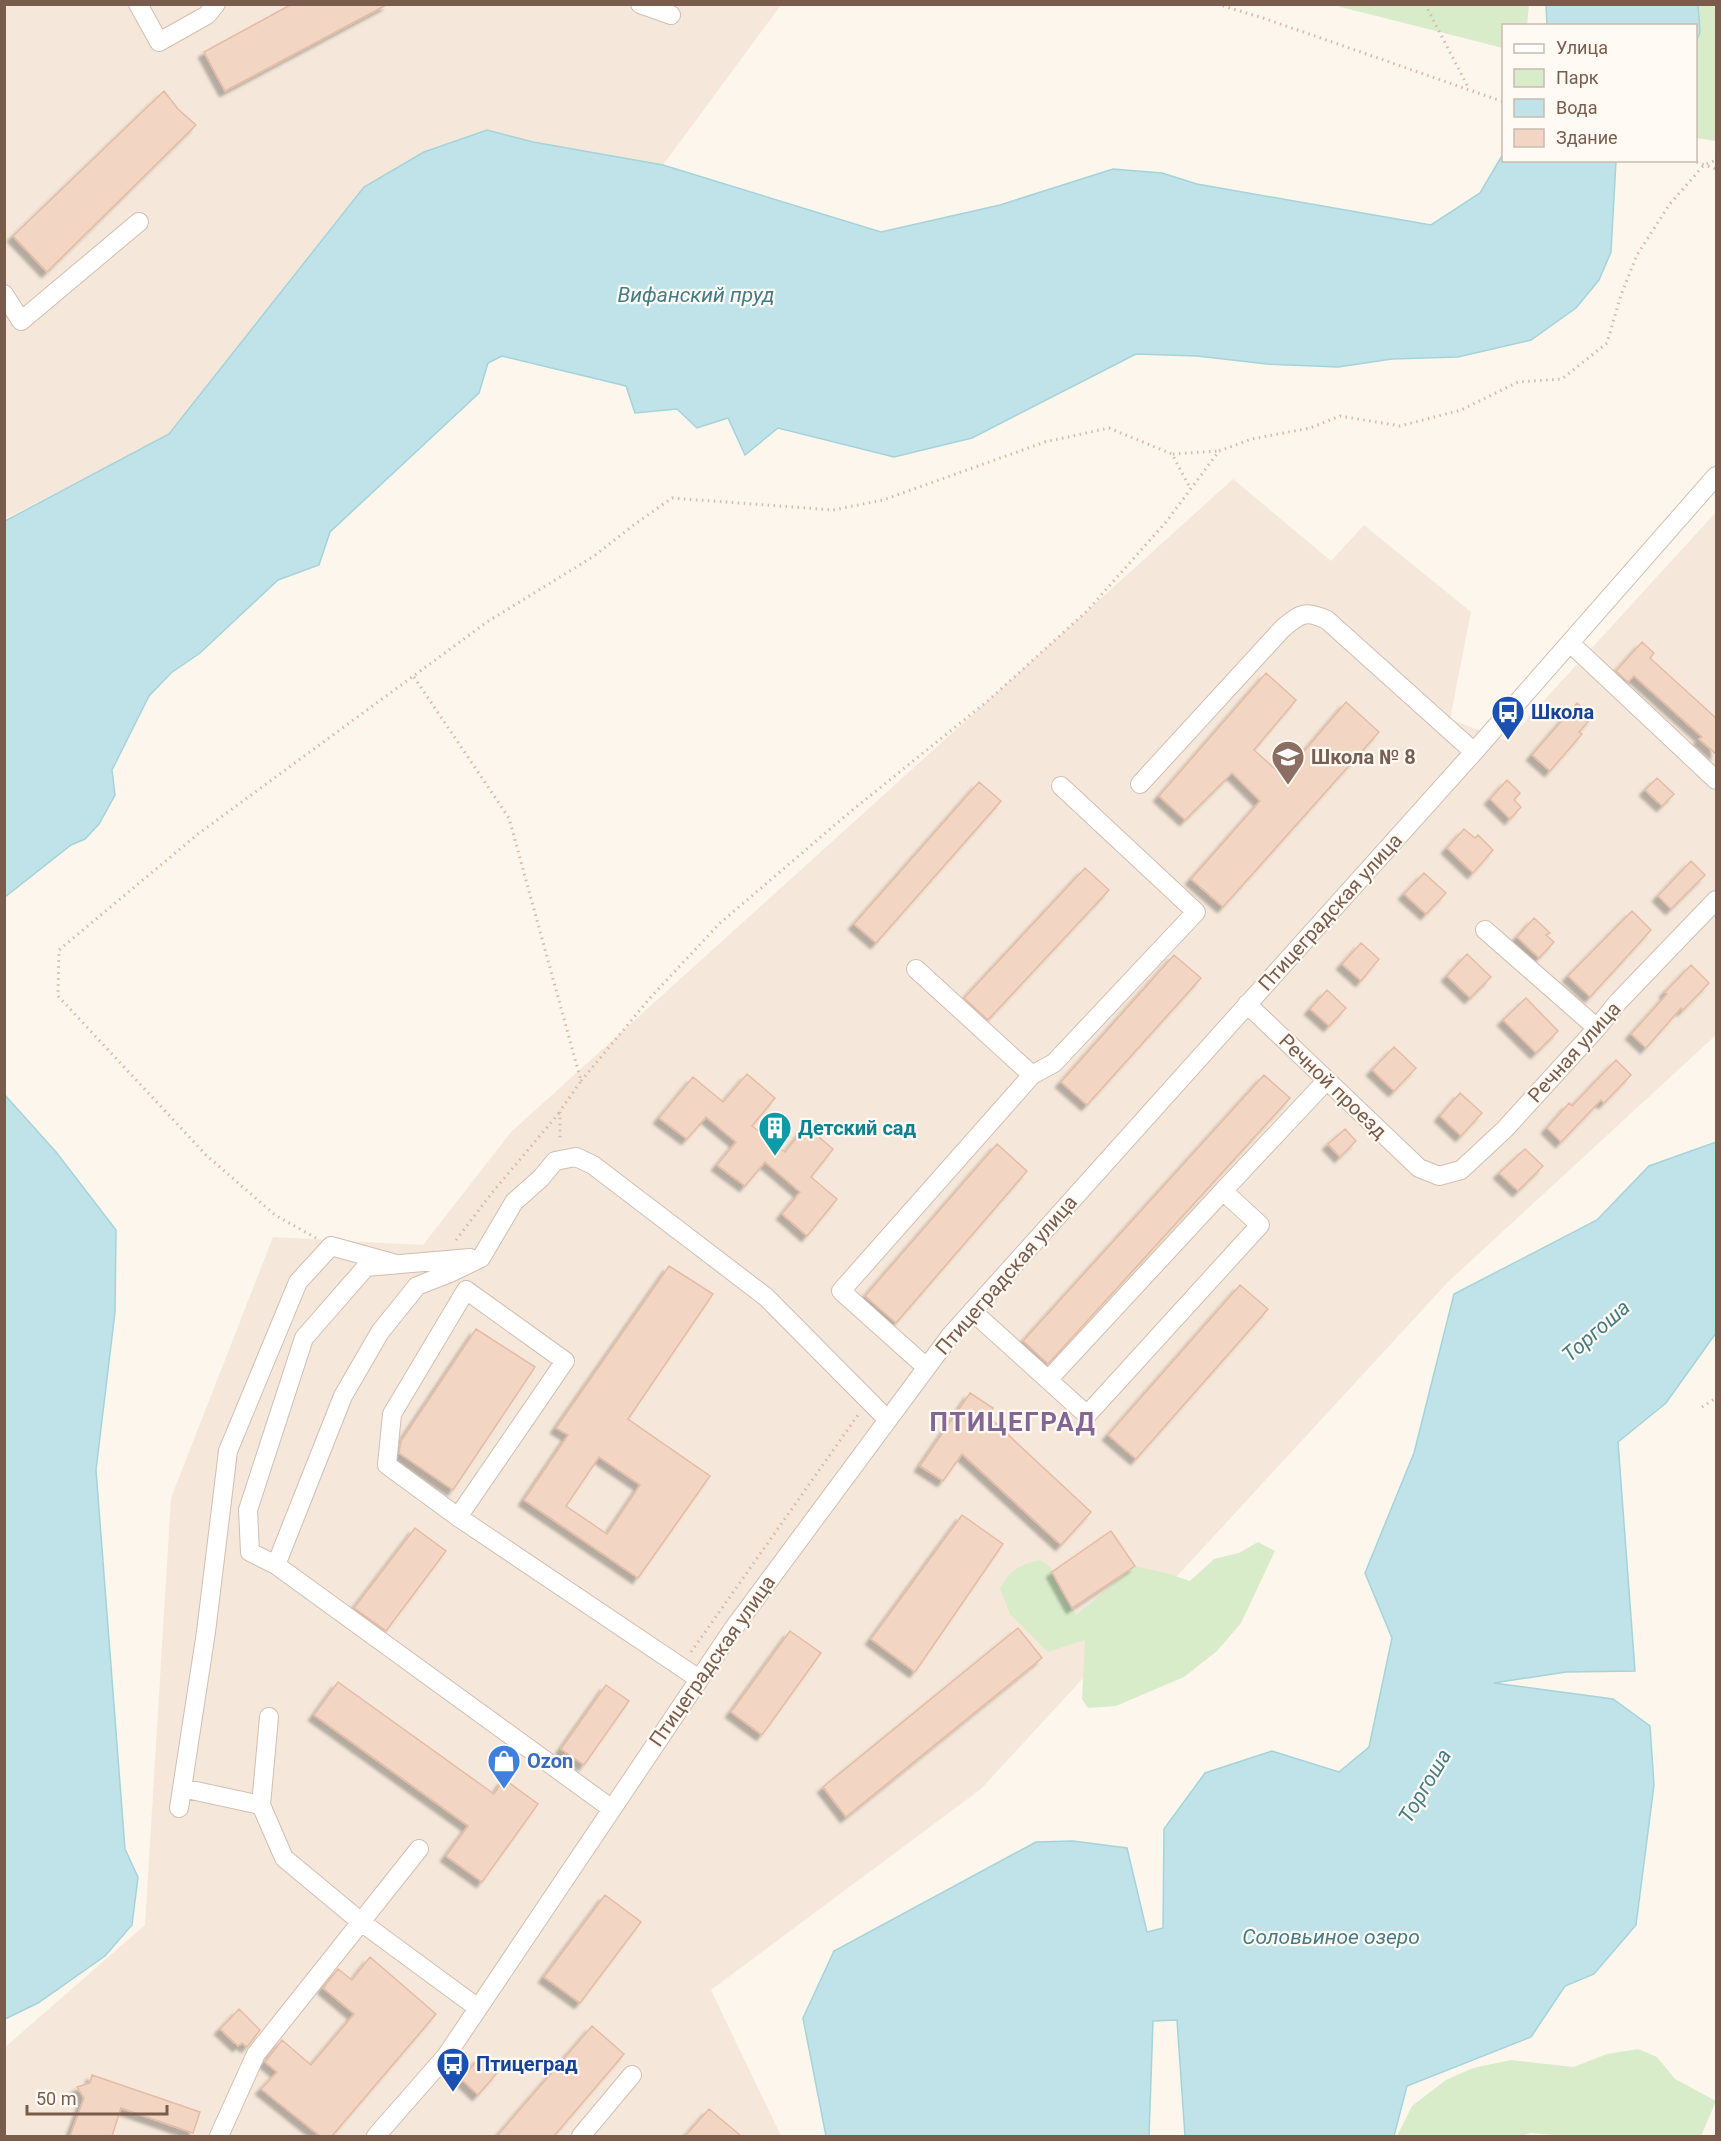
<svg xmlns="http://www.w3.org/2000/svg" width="1721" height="2141" viewBox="0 0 1721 2141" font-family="Roboto,sans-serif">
<defs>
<filter id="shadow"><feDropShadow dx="-5.5" dy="5.5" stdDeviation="1.5" flood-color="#0004"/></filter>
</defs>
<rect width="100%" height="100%" fill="#fdf6ec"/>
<path fill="#f5e8da" d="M5 5H781L663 165 533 142 487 130 364 187 169 435 5 519Z
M1233 479 1331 561 1364 525 1471 612 1450 719 1507 741 1716 512V1035L1448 1282 981 1789 711 1990 781 2136H5L4 2048 145 1925 171 1498 273 1237 423 1245 511 1132Z"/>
<path fill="#d8ecc9" d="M1333 5 1529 4V5L1527 25 1504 26 1503 48Z
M1698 5H1716V141L1696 138V47L1700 32Z
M1258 1542 1275 1551 1241 1623 1217 1651 1184 1677 1116 1706 1088 1708 1082 1699 1085 1640 1048 1652 1010 1614 1000 1588C1011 1569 1019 1565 1040 1560L1050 1567 1076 1615 1135 1566 1166 1573 1190 1581 1214 1559 1239 1553Z
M1638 2049 1657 2057 1675 2079 1716 2101 1701 2136H1566L1531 2133 1521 2136H1397L1412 2106 1446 2080 1473 2068 1511 2060 1574 2067 1607 2054Z"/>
<path fill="#bfe3e8" stroke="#a5d3da" stroke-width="1.5" d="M1546 5H1698L1700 32 1696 43V26L1547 25Z
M487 130 533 142 663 165 881 232 1000 205 1113 169 1162 173 1197 184 1431 225 1480 193 1503 154 1504 160 1616 161 1611 252 1599 280 1576 308 1531 340 1458 357 1392 359 1338 367 1267 364 1197 356 1136 354 972 438 894 457 778 428 745 455 728 418 697 428 677 409 635 413 626 386 502 356 488 363 479 393 330 532 319 565 278 580 200 653 171 673 149 696 112 770 115 795 99 824 85 839 71 845 5 897V521L169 434 364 187 424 152Z
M4 1094 56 1152 116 1230 115 1312 96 1470 125 1849 138 1877 132 1925 105 1956 38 2003 5 2019Z
M1716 1142V1333L1666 1403 1618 1442 1635 1671 1566 1672 1494 1683 1613 1699 1650 1726 1654 1785 1636 1925 1594 1974 1565 1986 1531 2037 1407 2086 1394 2136H1185L1177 2020 1153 2021 1149 2136H826L803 2018 834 1951 1036 1842 1073 1841 1127 1848 1147 1932 1163 1928 1164 1829 1205 1773 1272 1751 1339 1772 1369 1747 1392 1638 1365 1573 1414 1453 1454 1294 1597 1220 1649 1166Z"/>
<path fill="#f3d5c3" stroke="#e6bba3" stroke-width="1.5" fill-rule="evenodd" filter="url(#shadow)" d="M292 4H388L225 91 204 52Z
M164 91 178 109 196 125 47 272 13 236Z
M1642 642 1654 653 1650 658 1716 718V754L1699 739 1702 737 1634 676 1628 682 1616 671Z
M1266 673 1296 700 1254 750 1283 776 1346 702 1379 732 1223 907 1191 879 1260 801 1232 773 1185 820 1159 796Z
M1577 703 1592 717 1579 732 1582 734 1550 771 1532 755Z
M1657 778 1674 794 1662 806 1645 790Z
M1507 780 1520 793 1514 800 1521 807 1510 819 1490 799Z
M979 782 1001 801 876 943 854 924Z
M1464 829 1475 838 1478 835 1493 850 1473 873 1447 848Z
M1691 861 1705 875 1671 909 1658 896Z
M1085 868 1109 890 988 1020 964 998Z
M1424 873 1446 893 1426 914 1404 894Z
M1632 911 1651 930 1590 997 1568 976Z
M1534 918 1550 933 1546 935 1554 942 1539 958 1517 937Z
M1361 943 1379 959 1361 981 1342 964Z
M1467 954 1491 977 1470 998 1447 976Z
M1174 955 1201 978 1087 1105 1061 1082Z
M1691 965 1709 983 1683 1010 1681 1008 1646 1048 1631 1034 1667 994 1665 992Z
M1327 990 1346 1008 1329 1026 1310 1009Z
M1526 998 1558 1031 1536 1053 1503 1020Z
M1394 1047 1416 1068 1394 1091 1372 1070Z
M1616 1060 1631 1075 1604 1103 1601 1100 1561 1142 1547 1128 1569 1103 1572 1106Z
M747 1074 775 1098 752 1126 785 1152 806 1126 833 1149 811 1177 837 1199 807 1236 782 1214 800 1192 765 1162 745 1186 717 1165 736 1142 706 1117 687 1139 659 1118 693 1077 723 1102Z
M1264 1075 1290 1098 1048 1364 1023 1341Z
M1460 1093 1482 1113 1461 1136 1440 1116Z
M1345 1129 1356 1141 1340 1157 1328 1144Z
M997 1144 1027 1171 896 1323 865 1296Z
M1525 1149 1543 1166 1518 1191 1499 1173Z
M669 1266 713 1294 628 1419 710 1476 638 1578 524 1500 568 1435 556 1428ZM599 1457 640 1485 607 1534 566 1506Z
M1240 1285 1268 1309 1136 1459 1108 1435Z
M476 1329 535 1367 453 1490 399 1453 401 1441Z
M970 1393 993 1408 988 1416 1091 1512 1061 1545 962 1454 943 1481 920 1466Z
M962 1515 1003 1544 915 1672 871 1639Z
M415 1528 446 1551 386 1631 354 1608Z
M1111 1531 1135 1566 1072 1608 1052 1572Z
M1018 1628 1042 1658 846 1817 823 1787Z
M790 1631 821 1653 762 1735 731 1712Z
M338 1682 494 1794 504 1779 538 1804 482 1882 446 1856 468 1826 314 1715Z
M606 1685 629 1701 584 1765 561 1749Z
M605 1895 641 1922 580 2003 544 1977Z
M370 1957 436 2014 332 2136H320L261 2089 277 2072 265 2062 282 2040 311 2065 354 2014 323 1988 338 1969 352 1980Z
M239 2009 260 2030 247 2047 242 2043 238 2046 220 2029Z
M592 2026 624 2054 554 2136H497Z
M480 2057 497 2073 478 2095 461 2079Z
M92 2075 200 2112 193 2133 121 2108 112 2136H70L84 2098 77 2087 90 2083Z
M709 2109 741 2136H685Z"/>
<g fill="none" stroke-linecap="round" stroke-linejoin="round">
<g stroke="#d1beb0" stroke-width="20">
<path id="minor" d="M138 4 159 42 207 15 216 4
M640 4 671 15
M4 294 21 321 139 222
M1570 643 1716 780
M1140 784 1283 628C1301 613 1306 610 1327 620L1474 752
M1485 930 1597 1028
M916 969 1032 1075
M1247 1004 1419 1168 1439 1176 1461 1170 1505 1129 1597 1028 1618 1002 1716 900
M1223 1191 1327 1080
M972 1311 1087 1415 1260 1225 1223 1191 1048 1380
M926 1367 841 1291 1032 1075 1054 1063 1196 912 1061 786
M458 1517 387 1465 392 1414 466 1290 565 1361 458 1517 699 1679
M276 1565 250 1552 248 1510 304 1338 366 1267 470 1258
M269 1717 261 1805 284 1858 361 1922 478 2008
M182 1788 261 1805
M179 1808 206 1632 228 1451 298 1282 331 1246 396 1264
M612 1809 276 1565 343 1396 380 1332 417 1286 450 1273 481 1258 514 1202 541 1178 555 1161 576 1157 593 1165 766 1297 887 1419
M219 2136 256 2054 419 1849
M376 2136 446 2056 733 1629 950 1336 1474 752 1716 476
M581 2136 632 2075"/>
</g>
<path stroke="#d9b8a5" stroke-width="3" stroke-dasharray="1.5 4.5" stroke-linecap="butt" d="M1217 4 1266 19 1504 102
M1425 4 1469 89
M1691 160 1716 169
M1173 454 1219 451
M414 677 509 818 581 1081 560 1111V1142
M581 1081 650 998 719 924 850 812 990 699 1087 611 1166 522 1219 451 1252 439 1310 428 1340 416 1400 426 1461 410 1518 382 1562 379 1607 343 1621 295 1637 255 1669 205 1704 165 1716 160
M316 1238 275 1215 206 1155 58 996 59 950 198 834 487 622 594 556 635 524 672 498 833 510 883 500 1045 442 1109 428 1172 454 1190 488
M456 1240 491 1194 559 1113
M1702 1407 1716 1398
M691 1652 858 1415"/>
<use href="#minor" stroke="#fff" stroke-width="18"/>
</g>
<defs>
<g id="bus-pin" transform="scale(1.725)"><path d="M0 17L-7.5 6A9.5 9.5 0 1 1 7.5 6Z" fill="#1a4fb4" stroke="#fffaf3"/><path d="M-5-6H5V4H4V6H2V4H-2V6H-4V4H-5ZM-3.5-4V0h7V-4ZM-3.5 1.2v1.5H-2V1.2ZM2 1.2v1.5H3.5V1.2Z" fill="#fff"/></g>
<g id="school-pin" transform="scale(1.725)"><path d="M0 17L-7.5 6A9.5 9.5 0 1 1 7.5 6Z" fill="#8d6e63" stroke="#fffaf3"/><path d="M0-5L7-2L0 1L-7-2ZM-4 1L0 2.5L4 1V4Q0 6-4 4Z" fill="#fff"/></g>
<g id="building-pin" transform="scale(1.725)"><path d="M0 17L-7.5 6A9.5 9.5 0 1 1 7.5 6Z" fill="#0f9aa8" stroke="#fffaf3"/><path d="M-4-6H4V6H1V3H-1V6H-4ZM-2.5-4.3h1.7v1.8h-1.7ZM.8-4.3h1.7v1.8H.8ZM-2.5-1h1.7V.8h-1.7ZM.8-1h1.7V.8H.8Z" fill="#fff"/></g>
<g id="shop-pin" transform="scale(1.725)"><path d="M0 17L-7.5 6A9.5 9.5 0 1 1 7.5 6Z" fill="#3f7fe0" stroke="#fffaf3"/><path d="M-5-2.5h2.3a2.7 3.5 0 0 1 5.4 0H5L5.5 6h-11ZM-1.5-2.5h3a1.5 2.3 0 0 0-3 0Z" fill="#fff"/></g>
</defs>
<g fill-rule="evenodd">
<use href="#bus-pin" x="1508" y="712"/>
<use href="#school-pin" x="1288" y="757"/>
<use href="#building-pin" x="775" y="1128"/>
<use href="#shop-pin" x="504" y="1761"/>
<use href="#bus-pin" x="453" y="2064"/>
</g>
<g text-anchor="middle" stroke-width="4.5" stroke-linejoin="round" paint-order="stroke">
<g font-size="20" font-weight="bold" fill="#164399" stroke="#fffaf3" text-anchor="start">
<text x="1531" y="719">Школа</text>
<text x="476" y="2071">Птицеград</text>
</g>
<g font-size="20" font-weight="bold" fill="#785e54" stroke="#fffaf3" text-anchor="start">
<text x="1311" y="764">Школа № 8</text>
</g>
<g font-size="20" fill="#7a5c4d" stroke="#fffaf3">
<text transform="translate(1330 912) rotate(-48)" y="7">Птицеградская улица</text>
<text transform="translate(1574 1052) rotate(-48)" y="7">Речная улица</text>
<text transform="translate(1333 1086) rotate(44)" y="7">Речной проезд</text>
<text transform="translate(1006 1275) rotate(-49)" y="7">Птицеградская улица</text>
<text transform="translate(712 1661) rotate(-55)" y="7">Птицеградская улица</text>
</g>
<g font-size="20" font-weight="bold" fill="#0d838f" stroke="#fffaf3" text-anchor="start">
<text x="798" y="1135">Детский сад</text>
</g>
<g font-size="20" font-weight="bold" fill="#366cbe" stroke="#fffaf3" text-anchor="start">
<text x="527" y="1768">Ozon</text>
</g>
<g font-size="21" font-style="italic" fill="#437c86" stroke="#fffaf3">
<text x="696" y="302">Вифанский пруд</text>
<text transform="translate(1596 1331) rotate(-41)" y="7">Торгоша</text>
<text transform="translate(1425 1786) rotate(-59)" y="7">Торгоша</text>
<text x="1331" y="1944">Соловьиное озеро</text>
</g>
<g font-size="26" font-weight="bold" letter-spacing="1.5" fill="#846695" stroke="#fffaf3">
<text x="1013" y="1431">ПТИЦЕГРАД</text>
</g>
</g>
<rect width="1721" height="2141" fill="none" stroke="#7a5c4d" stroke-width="12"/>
<rect x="1502" y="24" width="195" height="138" fill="#fffaf3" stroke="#cabbb1" stroke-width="1.5"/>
<rect x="1514" y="44" width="30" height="9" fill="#ffffff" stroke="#cabbb1" stroke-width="1.5"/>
<text x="1556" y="54" font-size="18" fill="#7a5c4d">Улица</text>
<rect x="1514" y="69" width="30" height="18" fill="#d8ecc9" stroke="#cabbb1" stroke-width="1.5"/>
<text x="1556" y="84" font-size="18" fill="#7a5c4d">Парк</text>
<rect x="1514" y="99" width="30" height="18" fill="#bfe3e8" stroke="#cabbb1" stroke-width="1.5"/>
<text x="1556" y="114" font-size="18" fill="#7a5c4d">Вода</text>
<rect x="1514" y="129" width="30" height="18" fill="#f3d5c3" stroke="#cabbb1" stroke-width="1.5"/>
<text x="1556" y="144" font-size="18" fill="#7a5c4d">Здание</text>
<path d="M27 2105v9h140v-9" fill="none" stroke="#7a5c4d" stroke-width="3"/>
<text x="36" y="2105" font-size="18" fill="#7a5c4d" stroke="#fffaf3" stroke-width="4.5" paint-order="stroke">50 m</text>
</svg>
